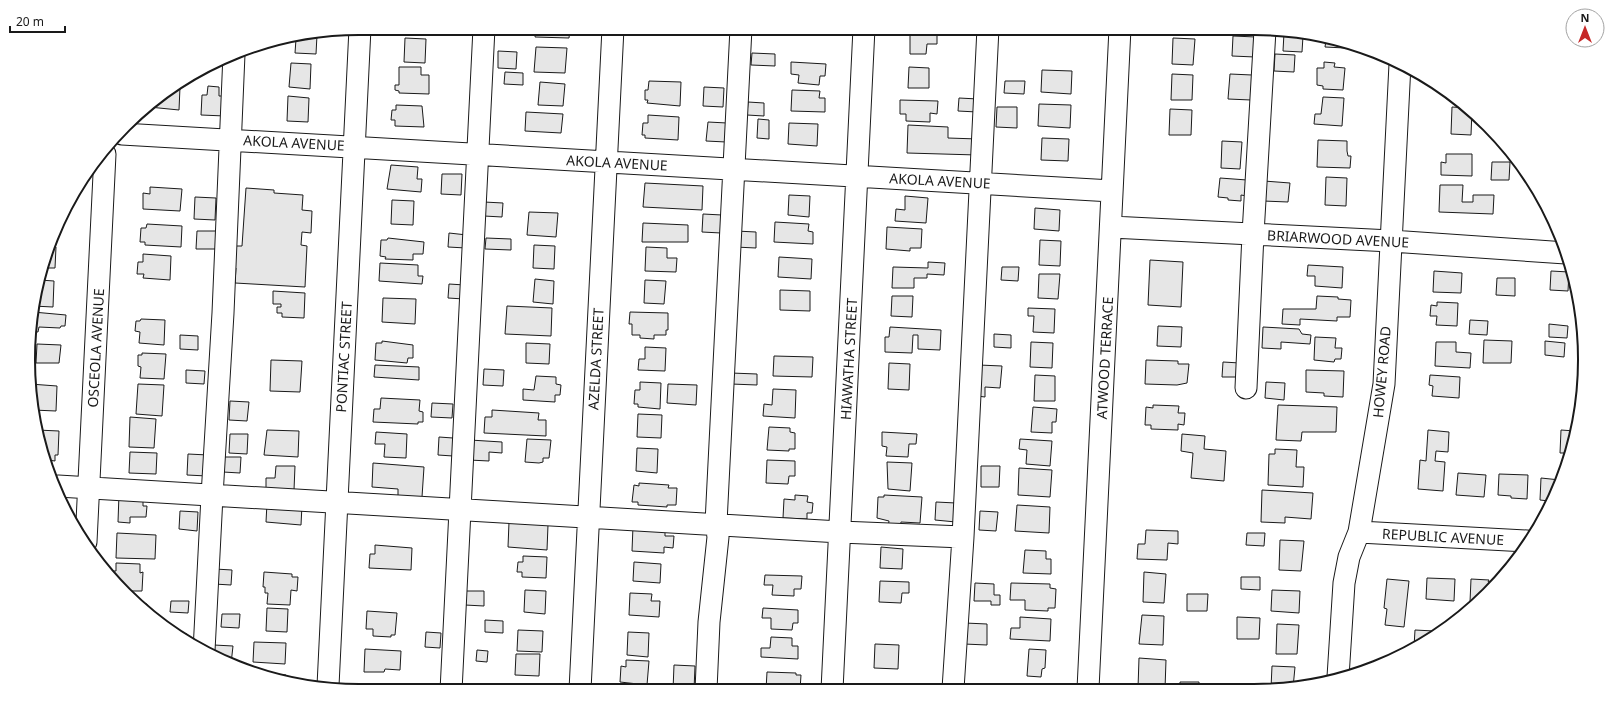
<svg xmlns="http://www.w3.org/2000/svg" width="1613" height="719" viewBox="0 0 1613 719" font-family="'Noto Sans',sans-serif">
<rect width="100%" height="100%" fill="#fff"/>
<path fill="#e6e6e6" stroke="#1a1a1a" d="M536 28H570L569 38 535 37Z
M910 33 937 35V44H927L926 54H910Z
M1284 33 1303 36 1302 52 1283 51Z
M317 35 316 54 295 53 296 39Z
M1233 36 1256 37 1255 57 1232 56Z
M405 38 426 39 425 63 404 62Z
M1173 38 1195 39 1193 65 1172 64Z
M1326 40 1346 43 1345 48 1325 47Z
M536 47 567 48 565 73 534 72Z
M498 51 517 52 516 69 498 68Z
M752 53 775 54V66L751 65Z
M1275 54 1295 55 1294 72 1274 71Z
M791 62 826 64 825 76H820L819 85 798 83 799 75 791 74Z
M1324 62 1335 63 1334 67 1345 68 1343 90 1323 89V86L1317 85V68H1324Z
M291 63 311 64 310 89 289 87Z
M399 67H421V75H429V94L399 93V91L395 90V85H399Z
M909 67 929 68V88H908Z
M1042 70 1072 71 1071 94 1041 92Z
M505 72 523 73V85L504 84Z
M1172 74 1193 75 1192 100H1171Z
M1230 74 1252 75 1251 100 1228 99Z
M649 81 681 82 680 106 647 103 648 100H645V90H648Z
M1005 81H1025L1024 94 1004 93Z
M540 82 565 84 563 106 538 105Z
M174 86 180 87 179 110 149 107V105Z
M208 86 219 87V96H226L225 116 201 115 202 95H207Z
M704 87 724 88 723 107 703 106Z
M792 90 820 91 819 98H825V112L791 111Z
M288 96 309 98 308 122 287 121Z
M1323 97 1344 98 1342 126 1314 124 1315 114H1321Z
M959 98 978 99 977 112 958 111Z
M900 100 938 101 937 114 930 113V122L906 121V114H900Z
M748 102 764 103V116L747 115Z
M1039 104 1071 105 1070 128 1038 126Z
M396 105 422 106 424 127 395 126V120H391L392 110H396Z
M997 107H1017V128L996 127Z
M1452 107 1468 108 1472 110 1471 135 1451 134Z
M1170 109 1192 110 1191 135H1169Z
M526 112 563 114 561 133 525 131Z
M648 115 679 117 678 140 645 138V135H642L643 123H648Z
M758 119 769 120V139L757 138Z
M708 122 727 123 726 142 706 141Z
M789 123 818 124 817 146 788 144Z
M908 125 948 127V138L978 139 977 155 907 153Z
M1042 138 1069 139 1068 161 1041 160Z
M1318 140 1347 141V151L1348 156H1351L1350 168 1317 167Z
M1222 141 1242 142 1240 169 1221 168Z
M1446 154H1472V176L1441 175V162L1446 163Z
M1492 162H1510L1509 180H1491Z
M391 165 418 167 417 179H422L421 192 387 189Z
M442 174H462L461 195 441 194Z
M1326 177 1347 178 1346 206 1325 205Z
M1220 178 1247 180V196L1241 195V201L1228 200V198L1218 197Z
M1264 181 1290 183 1288 202 1263 201Z
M645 183 703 186 702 210 643 207Z
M1440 185H1463L1462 202H1473V195H1494L1493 214 1439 212Z
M150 187 182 189 180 211 143 209V193L150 194Z
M246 188 274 190V193L303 195 302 210 312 211 311 233 302 232 301 245 307 246 305 287 235 283 236 268H233L234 246H242Z
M789 195 810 196 809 217 788 215Z
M905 196 928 198 926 223 895 221 896 209 905 210Z
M195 197 216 198 215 220 194 219Z
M392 200 414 201 413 225 391 224Z
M484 202 503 203 502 217 484 216Z
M1035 208 1060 210 1059 231 1034 229Z
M529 212 558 213 556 237 527 235Z
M703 214 722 215 721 233 702 232Z
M775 222 809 224 808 231 813 232V244L774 242Z
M643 223 688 225V242H642Z
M147 224 182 226 181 247 145 245V242H140L141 228H146Z
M887 227 922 229 921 248H910V251L886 249Z
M197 231H218L217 249H196Z
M736 231 756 232V248L735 247Z
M449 233 467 235 466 248 448 247Z
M388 238 424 242 423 254H413V260L385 259 386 257 380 256 381 240H387Z
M486 238 511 239V250L485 249Z
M1040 240 1061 241 1060 266 1039 265Z
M534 245 555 246 554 269 533 268Z
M52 247H56L55 268H45Z
M646 247 667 248V258H677L676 272 645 271Z
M143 254 171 256 170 280 143 278 144 274H137L138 262H143Z
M779 257 812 259 811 279 778 277Z
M1150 260 1183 262 1181 307 1148 305Z
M928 262 945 263 944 275 927 274V278H914V288H892L893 267 928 268Z
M380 263 418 265V276H423L422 284 379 281Z
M1308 265 1343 267 1342 288 1315 286V276H1307Z
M1002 267H1019L1018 281 1001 280Z
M1434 271 1462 273 1461 293 1433 292Z
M1551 271 1569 272 1568 291 1550 290Z
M1039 274H1060L1058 299 1038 298Z
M1497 278H1515V296L1496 295Z
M535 279 554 281 553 304 533 302Z
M40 280 54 281 53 307 33 306 34 295Z
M645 280 666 281 664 304 644 303Z
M449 284 465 285 464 299 448 298Z
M780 290 810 291V311L780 310Z
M273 291 305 293 304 318 282 317V313H277V307H281V304H273Z
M892 296H913L912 317 891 316Z
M1317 296 1338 297V299L1351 300 1350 317H1337V321L1300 319V325L1282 324 1283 309H1316Z
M383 298 416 299 415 324 382 322Z
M1437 302 1458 303 1457 326 1436 325 1437 316H1430L1431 305 1437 306Z
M507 306 552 308 551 336 505 334Z
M1028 308 1055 309 1054 333 1033 332 1034 316H1028Z
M33 312 66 315 65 326H61L60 328 39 327 38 332 31 331Z
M630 312 668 313V330H666V335H654V339L640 338V335H632V324H629Z
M141 319 165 320 164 345 139 343 140 332 135 331 136 321H140Z
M1470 320 1488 321 1487 335 1469 334Z
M1549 324 1568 326 1567 338 1549 337Z
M1158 326 1182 327 1181 347 1157 346Z
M890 327 941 330 940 350 918 349V335H913L912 353 885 352V337H889Z
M1263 327 1299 329 1302 334 1311 335 1310 344 1281 342V349L1262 348Z
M994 334 1011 335V348L994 347Z
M180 335 198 336V350L180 349Z
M1315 337 1336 338 1335 348H1342L1341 359H1335L1334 362 1314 360Z
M1484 340 1512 341 1511 363H1483Z
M382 341 413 345V358H408L407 363 375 360 376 343H382Z
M1545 341 1565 343 1564 357 1545 355Z
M1031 342 1053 343 1052 368 1030 367Z
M1436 342H1456V352L1471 353 1470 368 1435 366Z
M526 343 550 344 549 364 526 363Z
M37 344 61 345 59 363H36Z
M645 347 666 348 665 371 638 370 639 359H645Z
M142 353 166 354 164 379 140 378 141 367 138 366V355H142Z
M774 356 813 357 812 377 773 376Z
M271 360 302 361 300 392 270 391Z
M1146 360 1178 361V364H1189L1187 383 1177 385 1145 384Z
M1223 362 1240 363 1239 377H1222Z
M889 363 910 364 909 390 888 389Z
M375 365 419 367V380L374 377Z
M979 365 1002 366 1000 388 985 387V397L977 396Z
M484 369 504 370 503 386 483 385Z
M186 370 205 371 204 384 186 383Z
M1306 370 1344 371 1343 397 1324 396V393L1306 392Z
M731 373 757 374V385L731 384Z
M1035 375 1055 376V401H1034Z
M1430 375 1460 377 1459 398 1432 396 1433 386 1429 385Z
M536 376 556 377V384L561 385 560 395H555V402L523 400V389L534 390Z
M640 382 661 383 660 409 638 407V404H634L635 390H640Z
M1266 382 1285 383 1284 400 1265 398Z
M30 384 57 386 56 411 33 410Z
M138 384 164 385 162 416 136 414Z
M668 384 697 385 696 405 667 403Z
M773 389 796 390 795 418 763 416 764 404 772 405Z
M381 398 420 400 419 411 423 412V422H418V424L373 422 374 409H380Z
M230 401 249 402 247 421 229 420Z
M432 403 453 404 452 418 431 417Z
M1153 405 1179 406 1178 413H1185L1184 425 1178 424V430L1151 429V425H1145L1146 407 1153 408Z
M1278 405 1337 407 1336 432H1302L1301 441 1276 440Z
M1033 407 1057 409 1056 422H1052V433L1031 432Z
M492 410 539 413 538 420H546V436L484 433 485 417H492Z
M638 414 662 415 661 438 637 437Z
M130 417 156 419 154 448 129 447Z
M769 427 790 428V432L795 433V449H789V451L767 450Z
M37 430 59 431 58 455H55V461L48 460Z
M267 430 299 431 298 457 264 455Z
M1428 430 1449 432 1448 452 1436 451 1435 461 1445 462 1443 491 1418 489 1420 460 1426 461Z
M1561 430 1575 431 1570 453H1560Z
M376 432 407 434 406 458 384 457 385 444H375Z
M882 432 917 434 916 444H909L908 457 886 456 887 447 882 446Z
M230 434H248L247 454 229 453Z
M1182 434 1205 436 1204 449 1226 451 1224 481 1191 478 1193 453 1181 451Z
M439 437 453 438V456L438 455Z
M527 439 551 440 549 458H543V462L539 463 525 462Z
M1020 439 1052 441 1050 466 1026 464 1027 450 1019 449Z
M470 440 502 442V453L489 452V461L469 460Z
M637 448 658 449 657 473 636 471Z
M1275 449 1297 450 1296 467H1304L1303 487 1268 485 1269 454H1275Z
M130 452 157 453 156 474 129 473Z
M188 454 208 455 207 476 187 475Z
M223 457H241L240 473 223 472Z
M767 460 795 461V476H789L788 484 766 483Z
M887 462 912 463 910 491 888 489Z
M373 463 424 467 422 497 398 496V489L372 487Z
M276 466H295L294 490 266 489V478H275Z
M981 466H1000L999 487H981Z
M1019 468 1052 470 1050 497 1018 495Z
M1458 473 1486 475 1484 497 1456 495Z
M1499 474 1528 475 1527 499 1511 498V496L1498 495Z
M1541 478 1560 480 1549 501 1540 500Z
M639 483 669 485 668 488H677L676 505H667V507L638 505V502H632L634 485 639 486Z
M1262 490 1313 493 1311 519 1285 517V523L1261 522Z
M119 494 143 495V506H147L146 517H130V523L118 522Z
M795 495 808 496 807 502 813 503 812 513H807V519L783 518 784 499 795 500Z
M884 495 922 497 920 523 901 522 900 528 888 527 889 521 877 518 878 497H884Z
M936 502 956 503V522L935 520Z
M267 503 302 505 301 525 266 522Z
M1017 505 1050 507 1049 533 1015 531Z
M180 511 198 512 197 531 179 529Z
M980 511 998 512 996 531 979 530Z
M509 522 548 525 547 550 508 547Z
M633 526 665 529V536H674L673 548 664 547V553L632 551Z
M1146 530 1178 531V544L1168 543 1167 560 1137 559 1138 544H1145Z
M117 533 156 535 155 559 116 558Z
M1247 533H1265L1264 546 1246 545Z
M1280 540 1304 541 1301 571 1279 570Z
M375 545 412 548 411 570 369 568 370 554H375Z
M881 547 903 549 902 569 880 568Z
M1025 550 1046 551V559H1051V574L1023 573Z
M523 556 547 557 546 578 522 577V572H517L518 562H523Z
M634 562 661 564 660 583 633 581Z
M116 563 140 564V573L143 572 142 591H126V587H123L110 571H116Z
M215 569 232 570 231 585 214 584Z
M264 572 292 574V577H298L297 591 291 590 290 605 267 604 268 593H265V587H263Z
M1144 572 1166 574 1164 603 1143 602Z
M765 575 802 576 801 589H794V596L772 595 773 585H764Z
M1241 577H1260V590L1241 589Z
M1427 578 1455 579 1454 601 1426 599Z
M1387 579 1409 581 1404 627 1385 625 1387 609 1384 608Z
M1471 579 1489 580 1488 582H1496L1476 602H1470Z
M880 581 909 582V593H902L901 603 879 602Z
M975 583 994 584V595H1000V605H991V601H974Z
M1011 583 1050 584V588L1056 589 1055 608H1048V611L1025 610V600H1010Z
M525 590 546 591 545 614 524 612Z
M1272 590 1300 591 1299 613 1271 611Z
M466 591H484V606L465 605Z
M630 593 652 594 651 601H660L659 617 629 615Z
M1187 594H1208L1207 611H1187Z
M171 601H189L188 613 170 612Z
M136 603 147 604V613L141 609Z
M267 608 288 609 287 632 266 631Z
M763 608 798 610V623H793L792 630 771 629V618H762Z
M367 611 397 613 395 635H391V637L373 636V629H366Z
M222 614H240L239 628 221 627Z
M1142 615 1164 616 1163 645 1139 644Z
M1020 617 1051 619 1050 641 1010 639 1011 628H1020Z
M1237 617 1260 618 1259 639H1237Z
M485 620 503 621V633L485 632Z
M965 623 987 624V645L964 644Z
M1277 624 1299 625 1297 654H1276Z
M518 630 543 631 542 652 517 651Z
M1415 630 1434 631 1433 635 1414 647Z
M426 632 441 633 440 648 425 647Z
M628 632 649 633 648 657 627 655Z
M176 634H187L186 641Z
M771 637 792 638V646H798V659L761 657V648H770Z
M254 642 286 643 285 664 253 662Z
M875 644 899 645 898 669 874 668Z
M214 645 233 646 231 664 214 656Z
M365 649 401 651 400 670 385 669 384 672H364Z
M1029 649 1046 650 1045 668 1042 669 1041 677 1027 676Z
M477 650 488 651 487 662 476 661Z
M516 654H540L539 676 515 675Z
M1139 658 1166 660 1165 689 1138 688Z
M626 660 649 661 647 685 620 682 621 666 626 667Z
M674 665 695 666 694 690H673Z
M1272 666 1295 667 1293 688H1271Z
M767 672 796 673V675H801L800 690H766Z
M263 673 286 675V679L263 675Z
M1180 682H1199V688H1180Z
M1023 684 1044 686V689H1023Z
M463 686 482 688V691H463Z"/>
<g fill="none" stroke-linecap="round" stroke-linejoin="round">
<g stroke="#1a1a1a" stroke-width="23">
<path id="minor" d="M122 134 1112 191
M1111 227 1391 241 1566 253
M1246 388 1253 234 1265 30
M58 486 840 532 963 537
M1359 532 1527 541
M86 542 105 154
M204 651 212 496 223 313 234 54
M1338 677 1344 583 1349 557 1359 532 1384 384 1400 64
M328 686 360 28
M953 689 963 537 988 28
M1088 689 1120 28
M580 690 613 28
M706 690 709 622 718 537 716 523 741 28
M832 690 864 28
M451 691 484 28"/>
</g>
<use href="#minor" stroke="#fff" stroke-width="21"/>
</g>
<g text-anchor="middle" stroke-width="3" stroke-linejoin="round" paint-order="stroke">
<g font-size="14" fill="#1a1a1a" stroke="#fff">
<text transform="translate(294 143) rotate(3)" y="5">AKOLA AVENUE</text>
<text transform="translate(617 163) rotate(3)" y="5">AKOLA AVENUE</text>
<text transform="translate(940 181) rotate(3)" y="5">AKOLA AVENUE</text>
<text transform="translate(1338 239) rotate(3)" y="5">BRIARWOOD AVENUE</text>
<text transform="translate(96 348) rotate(-87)" y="5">OSCEOLA AVENUE</text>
<text transform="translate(344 357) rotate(-87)" y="5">PONTIAC STREET</text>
<text transform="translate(1105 358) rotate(-87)" y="5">ATWOOD TERRACE</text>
<text transform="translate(596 359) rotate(-87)" y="5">AZELDA STREET</text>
<text transform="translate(849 359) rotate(-87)" y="5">HIAWATHA STREET</text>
<text transform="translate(1382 372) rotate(-85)" y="5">HOWEY ROAD</text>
<text transform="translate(1443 537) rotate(3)" y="5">REPUBLIC AVENUE</text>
</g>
</g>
<path d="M0 0H1613V719H0ZM359 35H1254A324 324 0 0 1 1578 359V360A324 324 0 0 1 1254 684H359A324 324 0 0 1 35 360V359A324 324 0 0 1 359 35Z" fill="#fff" fill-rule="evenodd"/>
<path fill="none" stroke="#1a1a1a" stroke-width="2" d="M359 35H1254A324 324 0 0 1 1578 359V360A324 324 0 0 1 1254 684H359A324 324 0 0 1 35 360V359A324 324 0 0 1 359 35Z"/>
<g transform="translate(1585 28)"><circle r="19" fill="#ffffff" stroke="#a3a3a3"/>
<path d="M0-3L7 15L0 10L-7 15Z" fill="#c62828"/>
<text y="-6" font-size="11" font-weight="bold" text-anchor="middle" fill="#1a1a1a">N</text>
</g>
<path d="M10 26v6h55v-6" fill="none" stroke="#1a1a1a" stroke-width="2"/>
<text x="16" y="26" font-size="12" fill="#1a1a1a" stroke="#ffffff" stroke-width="3" paint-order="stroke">20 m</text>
</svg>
